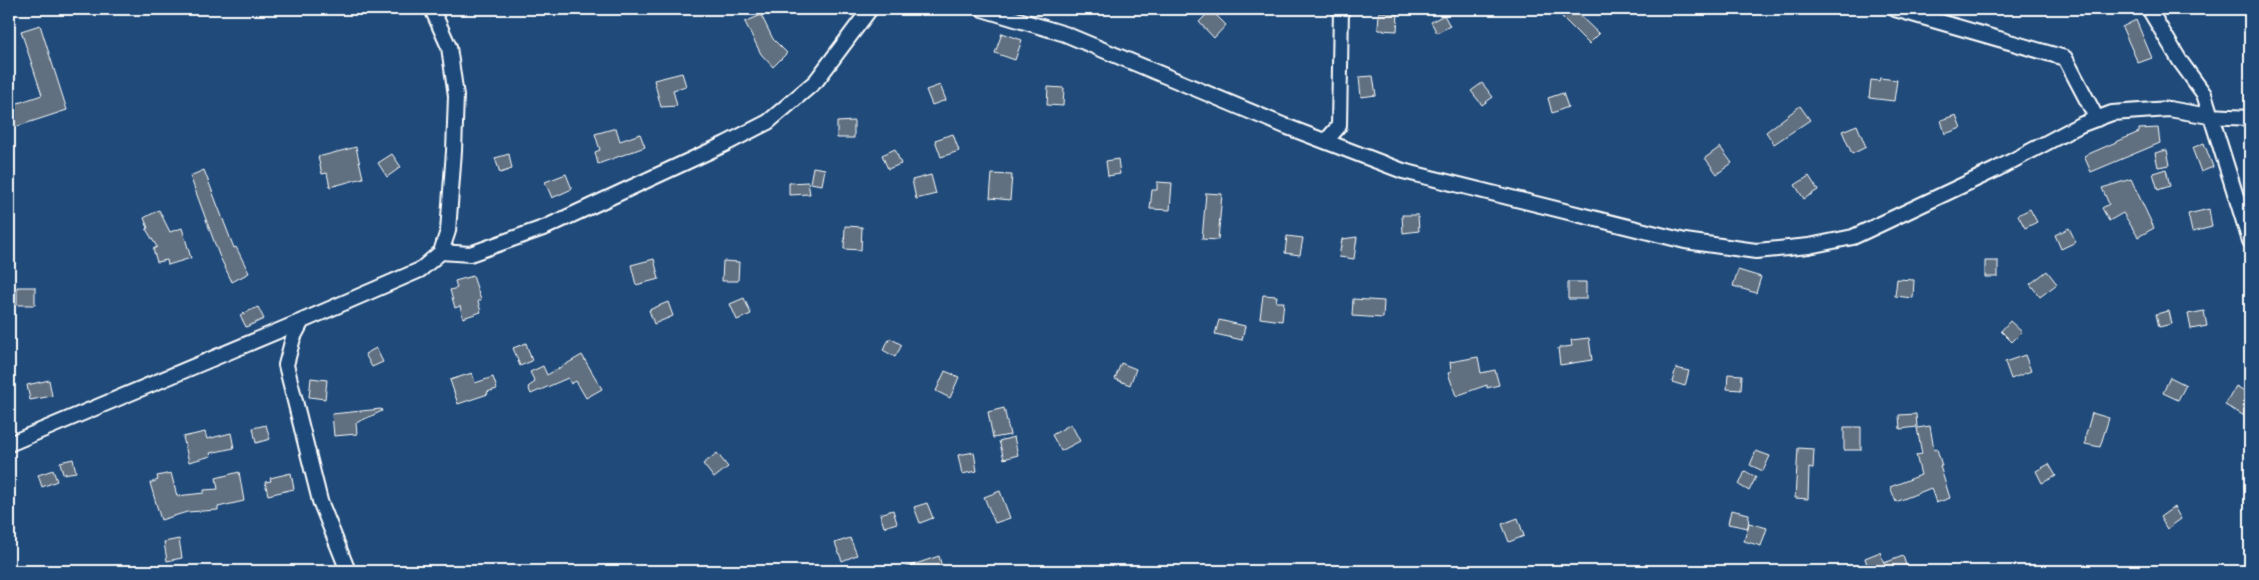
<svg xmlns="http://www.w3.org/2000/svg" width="2259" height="580" viewBox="0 0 2259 580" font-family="Dekko,sans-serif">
<rect width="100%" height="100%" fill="#1f4a7a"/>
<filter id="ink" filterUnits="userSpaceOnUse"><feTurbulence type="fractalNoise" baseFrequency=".02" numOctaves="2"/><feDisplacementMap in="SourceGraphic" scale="10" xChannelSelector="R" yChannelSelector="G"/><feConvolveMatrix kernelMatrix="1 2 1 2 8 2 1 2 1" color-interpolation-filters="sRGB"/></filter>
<g filter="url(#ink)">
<path fill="#607080" stroke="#fff" d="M1570 9H1573L1599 34 1589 44 1562 17Z
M1211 10 1226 25 1214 38 1199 22Z
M1379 12 1398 13 1397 31 1378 30Z
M761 15 773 39 787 53 773 67 761 54 745 22Z
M1444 15 1450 26 1437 33 1431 22Z
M2136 20 2152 58 2138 63 2122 27Z
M40 25 67 110 9 129V106L42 95 21 31Z
M1002 33 1022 40 1015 60 995 53Z
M682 73 686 86 673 90 677 106 661 107 654 80Z
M1373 76 1376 95 1361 97 1359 77Z
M1880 78 1897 80 1894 101 1869 98 1871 80 1879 81Z
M1482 83 1493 97 1482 105 1471 91Z
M940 85 946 100 932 105 926 90Z
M1048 87 1064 88 1063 106 1047 105Z
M1563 93 1568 107 1552 113 1548 98Z
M1800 106 1810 120 1774 144 1766 132Z
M1956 115 1961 128 1945 134 1941 120Z
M854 121V138H837V122Z
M1857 125 1866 147 1852 154 1842 131Z
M616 128 620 141 640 134 645 147 598 164 595 152 600 150 595 134Z
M2158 128 2160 143 2091 172 2084 156 2139 132V129Z
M953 134 959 151 941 157 935 140Z
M2204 143 2213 167 2201 172 2192 148Z
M356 147 363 178 330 187 327 173 322 174 318 157Z
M1720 147 1732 163 1717 174 1705 158Z
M895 149 901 164 888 169 882 155Z
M2167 150 2170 165 2158 167 2155 153Z
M392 154 401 167 387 177 378 163Z
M509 154 512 169 500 173 495 158Z
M1118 159 1120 174 1108 176 1106 161Z
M813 167 825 169 822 185 810 183Z
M2166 169 2170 186 2158 190 2153 173Z
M204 170 234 248 236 247 249 273 232 282 219 255 190 176Z
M566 174 572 189 552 198 545 182Z
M992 174 1012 175 1010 200 990 198Z
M931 175 936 194 916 199 912 180Z
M1809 176 1818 190 1804 199 1795 185Z
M2131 179 2154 228 2138 237 2123 213 2109 221 2102 208 2109 204 2102 188Z
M808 182 810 194 789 195V183Z
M1157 182 1172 183 1170 210 1150 209 1152 190H1157Z
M1206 193 1222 194 1218 240 1202 239Z
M2030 209 2037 222 2025 228 2018 215Z
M2209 209 2212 227 2192 232 2188 214Z
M159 210 170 232 182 228 191 258 168 265 167 260 157 262 153 249 157 247 146 229 148 228 144 218Z
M1402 215H1418L1419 231 1403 233Z
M845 226 862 227 861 250 844 249Z
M2069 228 2076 242 2061 249 2055 235Z
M1287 236 1303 238 1300 255 1285 253Z
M1357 237 1354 259 1339 257 1342 239Z
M654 259 659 279 636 285 631 265Z
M723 261 739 262 738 281H722Z
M1985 261H1998V277H1985Z
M1738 270 1761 277 1756 293 1733 286Z
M2047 271 2057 284 2040 297 2030 284Z
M473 276 481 300 478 301 481 312 463 318 460 306 455 308 450 290 457 288 455 281Z
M1897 279 1914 280 1913 298 1895 296Z
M1568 282H1586V299H1568Z
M17 287H35V305H17Z
M1263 295 1277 296 1276 302H1284L1282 321 1260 318Z
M744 298 751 314 737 320 730 304Z
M1353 299 1384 301 1383 318 1352 316Z
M668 302 673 316 654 324 649 310Z
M258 307 264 319 246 327 240 315Z
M2169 311 2172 324 2159 327 2156 314Z
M2204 311 2207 326 2191 329 2188 314Z
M1219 320 1245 326 1242 340 1215 334Z
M2010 321 2022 332 2012 342 2001 331Z
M890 338 902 345 895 357 883 350Z
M1589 338 1592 360 1560 365 1558 348 1572 346 1571 340Z
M526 343 532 361 520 366 513 348Z
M376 348 383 362 372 367 365 354Z
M582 355 602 389 586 398 576 381 571 384 568 378 531 394 528 387 535 382 530 372 543 366 547 375Z
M2025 355 2031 371 2011 379 2005 362Z
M1478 357 1481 373 1495 370 1499 385 1487 388V385L1456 396 1448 373 1451 372 1450 362Z
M1121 363 1136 369 1130 385 1115 379Z
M1676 368 1689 371 1685 386 1672 382Z
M945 371 959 377 950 398 936 391Z
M472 373 475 383 493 377 497 389 487 392 488 394 458 404 450 380Z
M1728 374 1742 375 1741 390 1727 389Z
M2170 377 2186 385 2178 400 2163 393Z
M311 378 327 380 325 399 309 397Z
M49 380 52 396 30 400 27 385Z
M2236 386 2250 394V419L2225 405Z
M1004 408 1010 435 993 438 988 412Z
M381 409 382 411 356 423 357 434 334 436 332 414Z
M2092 413 2109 418 2100 447 2085 444 2086 434Z
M1916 414 1917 427 1900 429 1899 415Z
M1071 424 1080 441 1061 451 1052 435Z
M266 425 270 439 256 443 253 428Z
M1930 426 1934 450 1937 449 1942 466H1940L1950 498 1936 503 1931 488 1896 502 1890 487 1921 475 1916 455 1922 454 1917 428Z
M1844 427H1861V450H1844Z
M205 432 207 439 231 433 234 448 210 453 211 456 189 462 183 437Z
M1014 437 1018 455 1004 459 999 441Z
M1798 448 1814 449 1813 469 1809 468 1808 499 1795 498Z
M1756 451 1770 456 1763 471 1750 465Z
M974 452 977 471 962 474 958 455Z
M717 453 728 467 714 478 703 464Z
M73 459 76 472 63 474 60 462Z
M2049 464 2056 476 2042 483 2036 471Z
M53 470 57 481 42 487 38 475Z
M1745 471 1756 477 1749 491 1739 485Z
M239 472 244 501 218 507V510L187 512 161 520 150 483 158 480 157 476 171 473 177 496 204 493V490L218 489 216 478Z
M291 473 294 489 268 495 265 482 271 481 270 478Z
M1000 491 1010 518 995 523 984 497Z
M927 503 933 518 920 523 914 507Z
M2174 507 2181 519 2167 529 2160 517Z
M893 510 897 523 884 527 880 514Z
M1731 510 1749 514 1748 528 1728 524Z
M1518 518 1524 536 1509 542 1502 524Z
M1749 523 1767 528 1761 546 1744 541Z
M850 538 857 555 842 561 835 543Z
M179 539 182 558 167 561 164 542Z
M1880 552 1884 563 1903 556 1908 571H1866L1865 569 1868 568 1865 558Z
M939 556 943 571H901V569Z"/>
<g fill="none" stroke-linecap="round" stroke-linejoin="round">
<g stroke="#fff" stroke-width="18">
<path id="minor" d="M982 9 1065 34 1285 126 1403 171 1685 241 1756 251 1809 246 1853 237 1995 170 2080 125 2112 113 2169 109 2209 116 2250 118
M1895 9 2065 58 2097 119
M2149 9 2180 61 2204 94 2250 241
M1326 141 1339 126 1341 9
M441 252 470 254 546 227 725 144 768 122 816 81 870 9
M9 444 302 321
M348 571 320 501 286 365 293 338 302 321 420 270 441 252 448 231 454 151 456 96 449 47 432 9"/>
</g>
<use href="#minor" stroke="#1f4a7a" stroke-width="14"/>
</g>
</g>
<rect width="2259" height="580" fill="none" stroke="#1f4a7a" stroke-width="30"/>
<rect x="15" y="15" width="2229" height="550" fill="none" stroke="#fff" stroke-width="2" filter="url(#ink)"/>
</svg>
